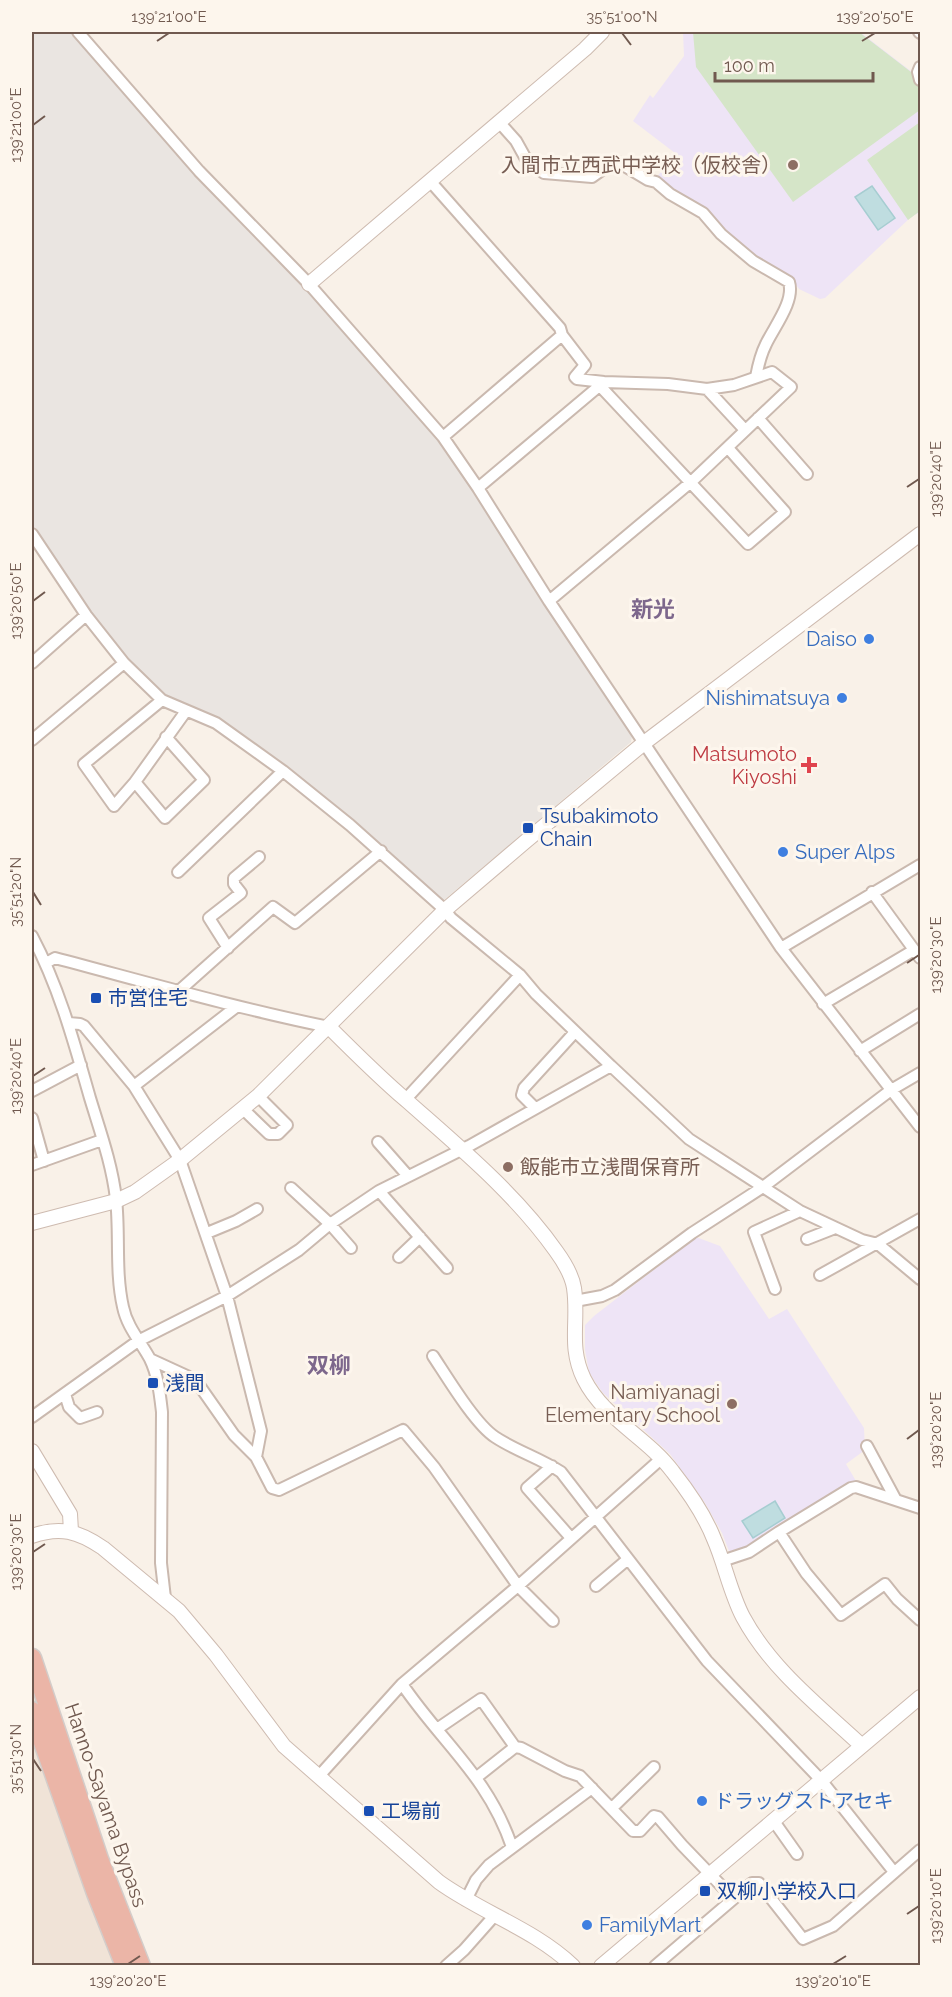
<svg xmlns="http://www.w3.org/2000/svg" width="952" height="1997" viewBox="0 0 952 1997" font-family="Raleway,'Noto Sans JP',sans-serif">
<rect width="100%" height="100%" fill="#f9f1e8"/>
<path fill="#f0e3d7" d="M32 1683 134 1965H32Z"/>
<path fill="#eae5e1" d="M32 32H73L180 157 307 287 440 442 473 491 547 608 632 735 631 742 444 900 438 898 343 811 226 726 172 702 137 673 104 636 32 532Z"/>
<path fill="#eee4f6" d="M683 32H860L916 75 920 86V212L911 217 825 298 820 299 799 289 792 279 755 258 657 177 675 153 633 121 650 95 653 98 684 56Z
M696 1237 720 1246 769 1319 787 1309 864 1428 865 1450 846 1464 856 1481 747 1549 732 1553 729 1551 722 1533 705 1503 670 1454 603 1393 596 1383 589 1372 585 1350V1325L594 1316Z"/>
<path fill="#d5e5c8" d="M693 32H859L915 75 920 87V110L793 202 696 67Z
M920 122V211L908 220 867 160Z"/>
<path fill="#bfdde0" stroke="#a6cdd1" stroke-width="1.5" d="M872 186 895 218 878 230 855 197Z
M775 1501 785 1518 753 1538 742 1521Z"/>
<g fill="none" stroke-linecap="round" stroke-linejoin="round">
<g stroke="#cab9af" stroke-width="14">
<path id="street" d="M78 32 199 171 309 284 443 437 478 488 549 601 781 948 920 1127
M919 32 920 33
M920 67 918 72 920 80
M499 122 516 141 526 159 544 173 592 177 613 162H618L648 180 656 182 670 194 703 213 721 234 753 261 789 282C795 301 774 327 766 344 761 354 758 366 756 377
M430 181 560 328 562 335 585 365 575 377 577 379 604 382 668 384 707 389 734 385 772 372 791 387 691 482 549 601
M600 386 748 544 785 512 728 448
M707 389 745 430
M758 418 807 474
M443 437 562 335
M478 488 604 382
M32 534 86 615 124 663 162 700 216 723 283 771 350 825 445 910 451 918 520 975 536 994 611 1066
M32 663 86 615
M162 700 84 764 114 806 135 782 186 711
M32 740 124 663
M135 782 165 818 204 780 166 737
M178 872 283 771
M872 892 920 958
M32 936C59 987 74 1042 90 1098 100 1131 112 1164 116 1199 120 1234 115 1272 123 1307 127 1327 141 1342 150 1359 158 1375 160 1395 162 1412L161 1563 165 1598
M228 948 209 918 241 893 234 884V878L259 857
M781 948 920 865
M46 963 55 958C146 982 236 1008 329 1027
M180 990 273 907 295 923 381 851
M823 1004 914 950
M69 1023 80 1024 84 1026 134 1086 180 1160 227 1296 261 1431 256 1457
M860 1051 920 1014
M134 1086 236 1007
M32 1091 81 1065
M405 1100 520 975
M535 1108 522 1095 524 1088 575 1032
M243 1109 269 1134H278L287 1125 258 1096
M32 1118 44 1161
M378 1142 408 1176
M32 1165 102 1140
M291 1188 330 1224 351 1248
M379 1191 447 1268
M207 1233 236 1221 257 1209
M807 1239 835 1228
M399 1257 420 1237
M820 1275 920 1219
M775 1289 754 1232 800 1211
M575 1301 602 1296 615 1290 692 1233 763 1187 891 1090 920 1073
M433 1356C447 1377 475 1424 495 1437 516 1451 540 1458 561 1472L707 1661 821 1780 894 1872
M150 1359 187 1376 199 1385 234 1435 256 1457 272 1488 279 1490 403 1430 434 1467 518 1586 553 1621
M65 1394 69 1407 80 1418 97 1412
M32 1417 138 1341 227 1296 299 1250 330 1224 379 1191 469 1146 611 1066 689 1139 800 1211 862 1240 878 1244 920 1279
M867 1446 896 1500
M552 1466 527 1488 571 1538
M779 1532 851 1488 856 1487 920 1508
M722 1561 749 1552 779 1532 806 1573 841 1615 885 1584 897 1599 920 1620
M596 1586 628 1559
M402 1684C442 1743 488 1776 512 1847
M437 1729 481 1699 515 1747 521 1748 565 1771 580 1776 633 1831H640L654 1816 658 1817 682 1845 733 1898
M319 1776 402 1684 518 1586 662 1458
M477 1777 515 1747
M612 1808 654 1767
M773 1820 797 1854
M466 1900 476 1880 489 1865 592 1788
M446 1966 464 1950 495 1915
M655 1966 752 1883H759L803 1939 833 1926 920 1850"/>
</g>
<g stroke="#cebbb0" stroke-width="16">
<path id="secondary" d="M309 284 585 49 602 32
M329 1027C354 1052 379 1077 406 1100 459 1147 515 1193 556 1251 564 1262 572 1275 574 1288 579 1322 568 1346 584 1379 604 1419 647 1437 673 1472 688 1491 705 1516 714 1539 725 1564 730 1592 743 1617 771 1669 819 1706 862 1746
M32 1223 116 1201 135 1192 180 1160 258 1096 445 910 526 841 644 743 920 534
M32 1451 70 1514 71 1531
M32 1536C60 1526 78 1531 103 1548L179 1611 216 1655 284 1746 439 1882C482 1913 534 1929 573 1966
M601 1966 920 1697"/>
</g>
<g stroke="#d4cdca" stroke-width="21">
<path id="highway" d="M32 1658 99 1859 141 1966
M32 1711 96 1893 125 1966"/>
</g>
<use href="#street" stroke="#fff" stroke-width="10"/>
<use href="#secondary" stroke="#fff" stroke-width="14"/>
<use href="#highway" stroke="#ebb5a7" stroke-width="18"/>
</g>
<path fill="none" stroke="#70594f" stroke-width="2" d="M622 33 631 45M157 41 169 33M862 41 875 33M33 125 45 116M907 487 919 479M33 601 45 592M33 892 41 905M907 963 919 955M33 1076 45 1068M907 1439 919 1430M33 1552 45 1544M33 1759 41 1771M907 1914 919 1906M128 1964 140 1956M833 1964 846 1956"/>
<g fill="#8d6e63" stroke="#fdf6ed" stroke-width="2">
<circle cx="793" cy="165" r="6"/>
<circle cx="508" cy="1167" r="6"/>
<circle cx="732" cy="1404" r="6"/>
</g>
<g fill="#3f7fe0" stroke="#fdf6ed" stroke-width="2">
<circle cx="869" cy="639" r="6"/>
<circle cx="842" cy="698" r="6"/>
<circle cx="783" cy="852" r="6"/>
<circle cx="702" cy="1801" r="6"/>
<circle cx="587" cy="1925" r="6"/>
</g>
<path fill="#e0444e" stroke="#fdf6ed" stroke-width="2" d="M806 756h6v6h6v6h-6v6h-6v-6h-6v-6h6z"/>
<g fill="#1a4fb4" stroke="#fdf6ed" stroke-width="2">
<rect x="522" y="822" width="12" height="12" rx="3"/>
<rect x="90" y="992" width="12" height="12" rx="3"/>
<rect x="147" y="1377" width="12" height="12" rx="3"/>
<rect x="363" y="1805" width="12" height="12" rx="3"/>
<rect x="699" y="1885" width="12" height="12" rx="3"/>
</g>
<g text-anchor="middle" stroke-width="6" stroke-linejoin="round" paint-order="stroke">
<g font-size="20" fill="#785e54" stroke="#fdf6ed" text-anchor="end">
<text x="781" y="172">入間市立西武中学校（仮校舎）</text>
<text x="520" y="1174" text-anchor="start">飯能市立浅間保育所</text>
<text x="720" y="1399">Namiyanagi<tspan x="720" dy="23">Elementary School</tspan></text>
</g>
<g font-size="20" fill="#366cbe" stroke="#fdf6ed" text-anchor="start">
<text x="857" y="646" text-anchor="end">Daiso</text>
<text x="830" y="705" text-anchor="end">Nishimatsuya</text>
<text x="795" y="859">Super Alps</text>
<text x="714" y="1808">ドラッグストアセキ</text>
<text x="599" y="1932">FamilyMart</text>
</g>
<g font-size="20" fill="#be3a42" stroke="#fdf6ed" text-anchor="end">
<text x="797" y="761">Matsumoto<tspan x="797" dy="23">Kiyoshi</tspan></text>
</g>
<g font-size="20" fill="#164399" stroke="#fdf6ed" text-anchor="start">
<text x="540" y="823">Tsubakimoto<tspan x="540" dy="23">Chain</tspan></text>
<text x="108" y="1005">市営住宅</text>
<text x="165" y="1390">浅間</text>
<text x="381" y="1818">工場前</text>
<text x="717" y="1898">双柳小学校入口</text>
</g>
<g font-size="20" fill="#70594f" stroke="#fdf6ed">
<text transform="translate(106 1805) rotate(71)" y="7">Hanno-Sayama Bypass</text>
</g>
<g font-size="22" font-weight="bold" fill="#7d678c" stroke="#fdf6ed">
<text x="653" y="617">新光</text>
<text x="329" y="1373">双柳</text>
</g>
</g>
<rect width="952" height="1997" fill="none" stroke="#fdf6ed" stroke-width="66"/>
<path d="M715 72v9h158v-9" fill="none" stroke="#70594f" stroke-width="3"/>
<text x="724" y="72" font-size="18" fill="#70594f" stroke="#fdf6ed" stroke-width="4.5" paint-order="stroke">100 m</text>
<rect x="33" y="33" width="886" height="1931" fill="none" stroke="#70594f" stroke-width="2"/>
<g font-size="15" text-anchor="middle" fill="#70594f">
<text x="169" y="22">139°21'00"E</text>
<text x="622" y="22">35°51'00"N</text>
<text x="875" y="22">139°20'50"E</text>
<text transform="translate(16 125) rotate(-90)" y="5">139°21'00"E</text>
<text transform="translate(936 479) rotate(-90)" y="5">139°20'40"E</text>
<text transform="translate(16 601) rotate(-90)" y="5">139°20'50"E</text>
<text transform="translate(16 892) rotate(-90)" y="5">35°51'20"N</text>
<text transform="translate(936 955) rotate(-90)" y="5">139°20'30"E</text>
<text transform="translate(16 1076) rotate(-90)" y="5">139°20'40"E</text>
<text transform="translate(936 1430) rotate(-90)" y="5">139°20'20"E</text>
<text transform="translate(16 1552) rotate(-90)" y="5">139°20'30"E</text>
<text transform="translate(16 1759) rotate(-90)" y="5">35°51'30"N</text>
<text transform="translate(936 1906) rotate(-90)" y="5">139°20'10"E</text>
<text x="128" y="1986">139°20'20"E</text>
<text x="833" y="1986">139°20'10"E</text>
</g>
</svg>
